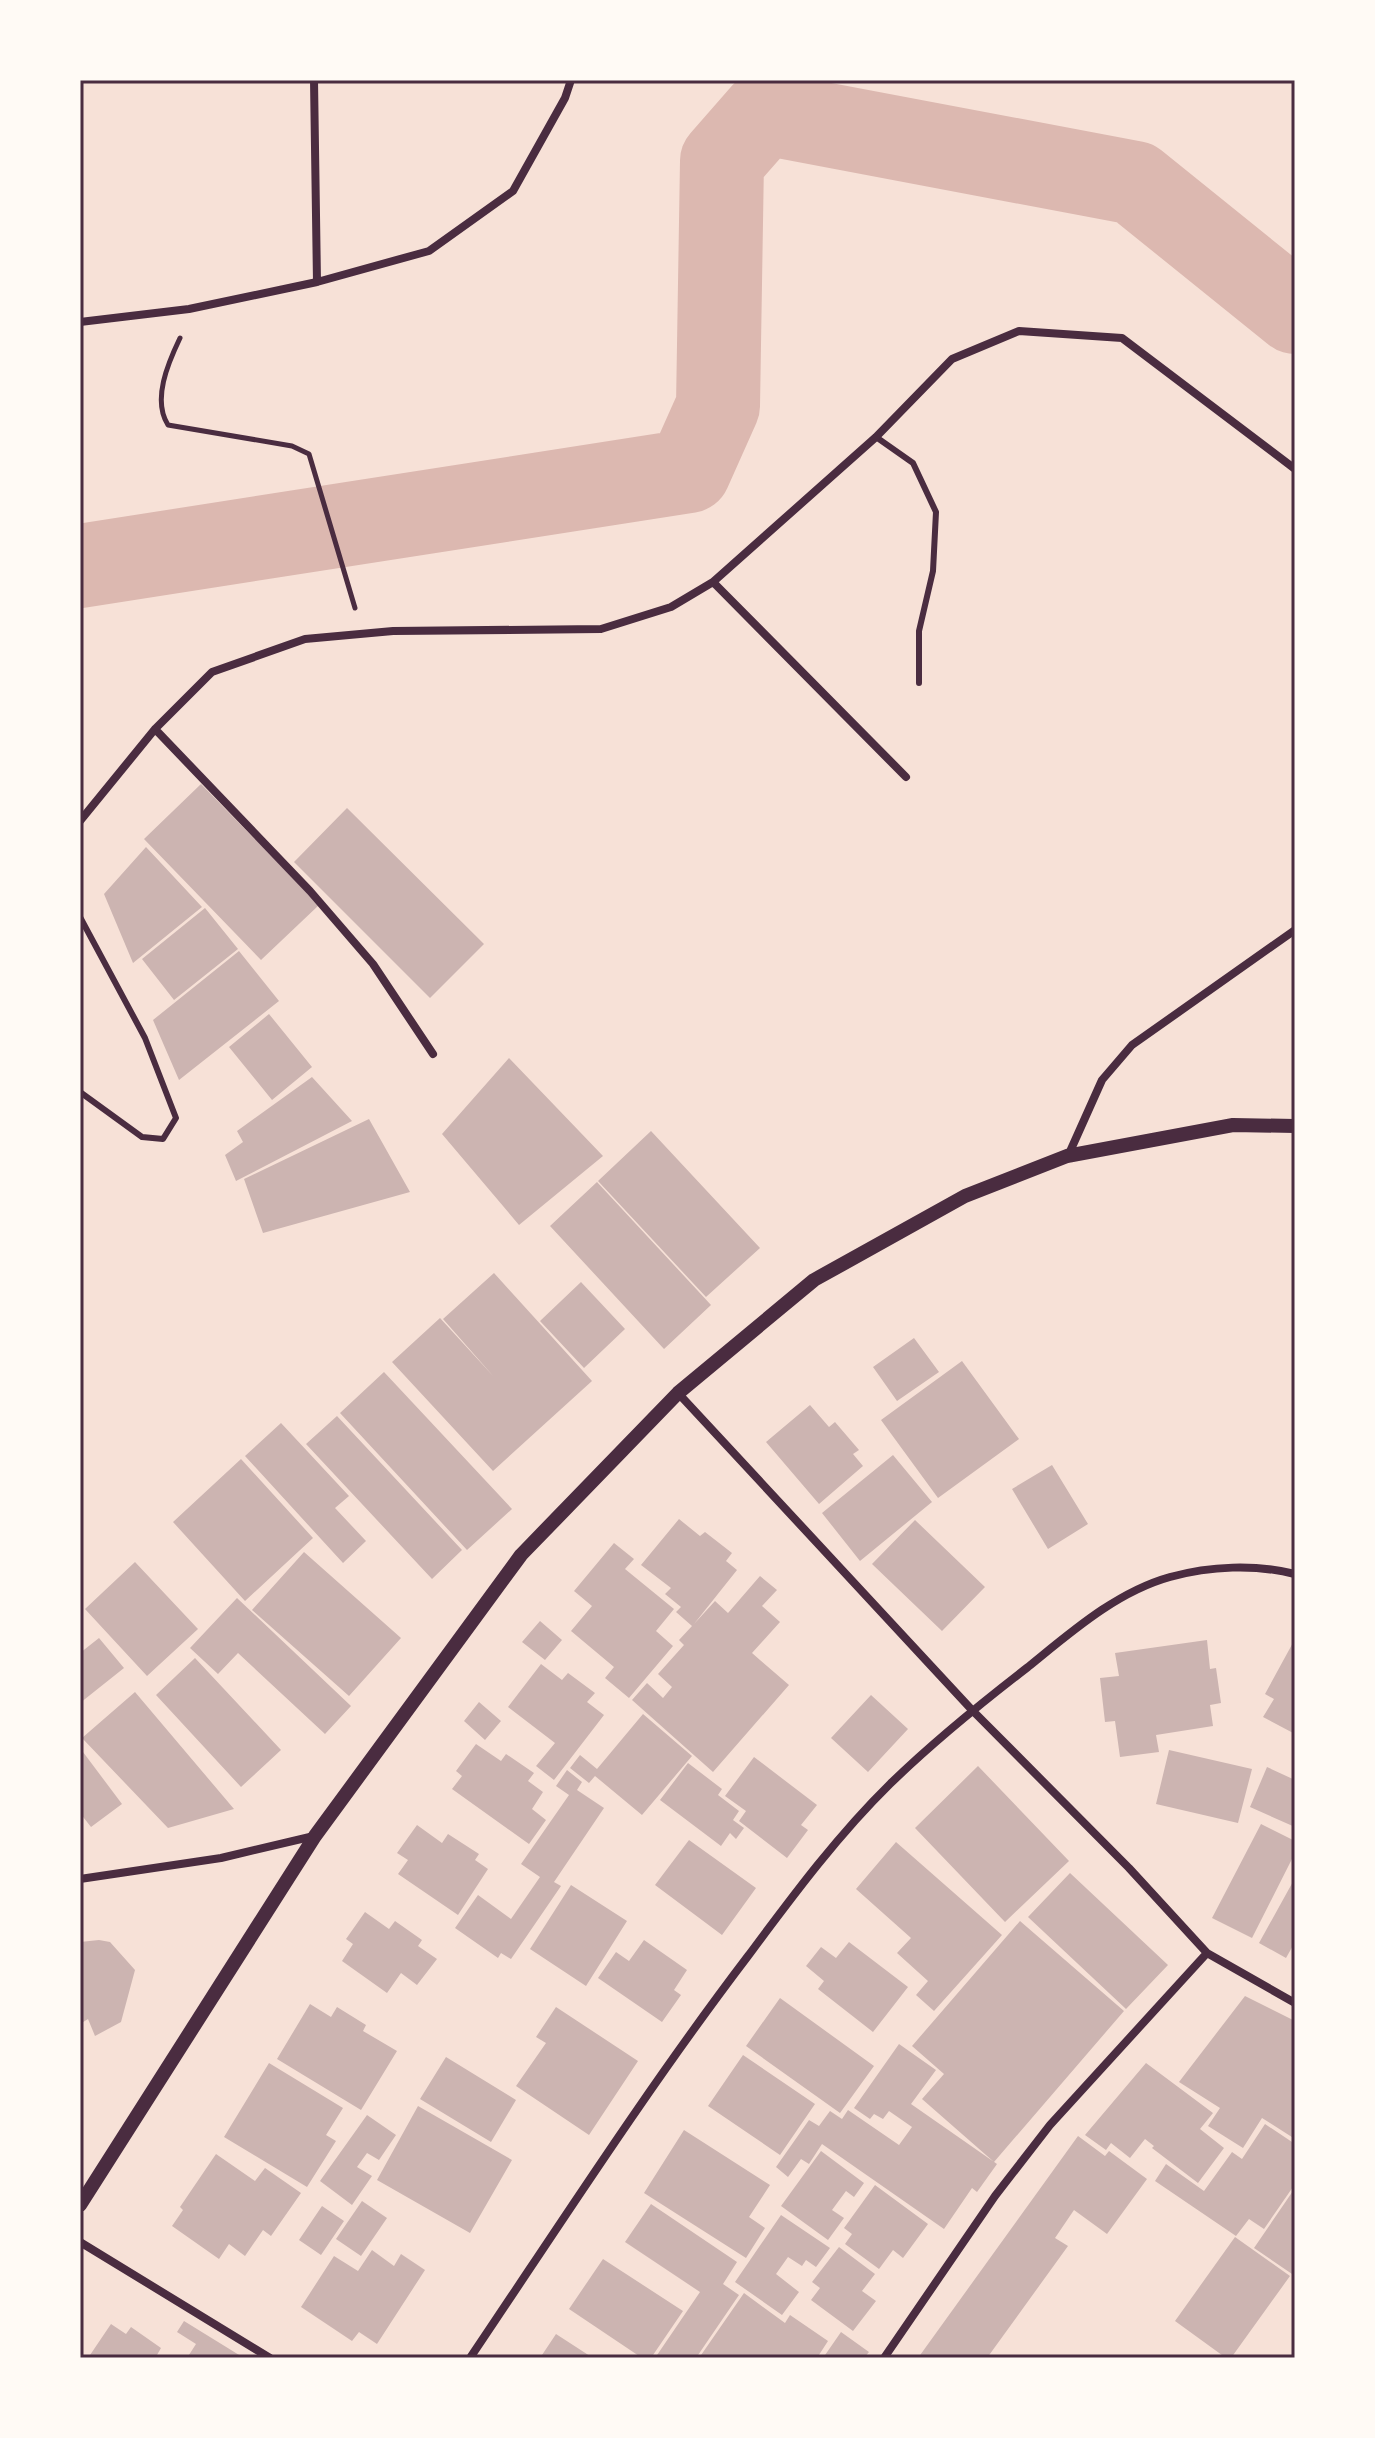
<svg xmlns="http://www.w3.org/2000/svg" width="1375" height="2438" viewBox="0 0 1375 2438" font-family="Karla,sans-serif">
<rect width="100%" height="100%" fill="#f7e1d7"/>
<g fill="none" stroke-linecap="round" stroke-linejoin="round">
<path stroke="#dcb8b0" stroke-width="84" d="M80 566 689 471 718 406 722 161 764 113 1135 183 1295 312"/>
</g>
<path fill="#ccb4b1" d="M201 784 319 905 261 960 144 839Z
M347 808 484 944 430 998 294 862Z
M146 847 202 907 133 963 104 894Z
M205 908 238 949 174 1000 142 959Z
M239 951 279 1001 179 1080 153 1020Z
M269 1014 312 1067 272 1100 229 1047Z
M509 1058 603 1156 519 1225 442 1134Z
M312 1077 352 1121 236 1181 225 1155 243 1142 237 1131Z
M369 1119 410 1192 263 1233 244 1179Z
M651 1131 760 1248 706 1297 598 1181Z
M597 1182 711 1305 664 1349 550 1226Z
M494 1273 592 1381 493 1471 392 1362 440 1318 494 1377 443 1319Z
M581 1282 625 1329 584 1368 540 1321Z
M914 1338 939 1372 897 1401 873 1367Z
M962 1361 1019 1439 938 1498 881 1420Z
M384 1372 512 1509 467 1550 340 1413Z
M810 1405 829 1427 835 1422 859 1450 853 1454 863 1466 819 1504 766 1442Z
M337 1416 462 1550 432 1579 306 1444Z
M281 1423 349 1496 335 1508 366 1541 343 1563 245 1456Z
M893 1455 932 1502 860 1561 822 1513Z
M241 1459 313 1538 245 1601 173 1522Z
M1052 1465 1088 1524 1048 1549 1012 1489Z
M679 1519 700 1536 705 1532 732 1553 726 1561 737 1570 694 1624 715 1601 728 1613 760 1576 777 1590 762 1606 780 1622 752 1653 789 1685 713 1772 632 1700 647 1683 663 1698 672 1687 658 1674 684 1645 679 1640 692 1626 676 1612 681 1607 665 1594 671 1588 641 1565Z
M915 1520 985 1587 942 1631 872 1564Z
M614 1543 634 1559 625 1569 674 1609 656 1631 673 1646 629 1698 605 1678 614 1667 571 1631 592 1606 574 1591Z
M304 1552 401 1638 349 1696 252 1610Z
M135 1562 198 1629 147 1676 85 1609Z
M237 1598 351 1706 325 1734 238 1653 218 1674 190 1648Z
M540 1621 562 1640 545 1660 522 1642Z
M99 1638 124 1668 80 1703V1653Z
M1295 1639V1734L1263 1717 1274 1699 1265 1694Z
M1207 1640 1210 1669 1216 1668 1221 1703 1210 1705 1213 1726 1156 1735 1159 1752 1120 1757 1115 1721 1105 1722 1100 1678 1119 1676 1115 1653Z
M195 1658 281 1750 241 1787 156 1695Z
M541 1664 562 1680 568 1673 595 1693 587 1702 604 1715 554 1780 536 1766 555 1743 508 1707Z
M135 1692 234 1809 168 1828 82 1738Z
M871 1695 908 1729 868 1772 831 1738Z
M479 1702 501 1721 485 1740 464 1721Z
M643 1714 692 1756 642 1815 595 1776 589 1783 570 1768 580 1755 597 1769Z
M476 1744 501 1761 506 1754 534 1773 528 1781 543 1792 532 1809 546 1820 529 1844 452 1789 462 1776 456 1771Z
M80 1748 122 1804 91 1827 80 1813Z
M1169 1750 1252 1769 1238 1823 1156 1804Z
M754 1757 817 1805 801 1825 808 1830 787 1858 739 1821 746 1811 725 1796Z
M688 1763 722 1789 718 1795 739 1811 733 1820 744 1828 736 1839 730 1833 721 1846 660 1800Z
M978 1766 1069 1861 1005 1922 915 1828Z
M1267 1767 1295 1780V1827L1250 1807Z
M567 1770 582 1782 577 1790 604 1808 554 1882 561 1886 511 1959 501 1953 498 1958 455 1928 478 1895 511 1919 540 1877 521 1864 569 1795 556 1786Z
M1261 1824 1295 1841V1853L1252 1938 1212 1918Z
M417 1825 442 1843 448 1834 479 1854 475 1860 488 1869 458 1915 398 1874 408 1860 397 1853Z
M689 1840 756 1888 722 1935 655 1885Z
M896 1842 1002 1935 934 2011 916 1995 928 1981 897 1953 911 1938 856 1889Z
M1070 1873 1168 1965 1126 2009 1028 1917Z
M1295 1878V1942L1286 1958 1259 1943Z
M571 1885 627 1921 586 1986 530 1949Z
M365 1912 389 1929 395 1921 422 1940 418 1946 437 1959 417 1985 401 1973 387 1993 342 1961 353 1944 346 1939Z
M1020 1921 1124 2011 994 2162 922 2099 944 2074 912 2046Z
M99 1940 110 1942 135 1970 121 2022 95 2036 88 2019 80 2024V1942Z
M644 1940 687 1970 674 1990 681 1995 662 2022 598 1978 616 1952 629 1961Z
M849 1942 908 1987 873 2032 818 1989 824 1981 806 1966 821 1947 836 1958Z
M1245 1996 1295 2021V2139L1262 2118 1243 2148 1208 2126 1220 2108 1179 2082Z
M780 1998 874 2066 840 2113 746 2046Z
M310 2004 331 2017 337 2007 366 2025 363 2031 397 2051 361 2110 277 2059Z
M556 2007 638 2061 589 2135 516 2086 546 2043 536 2037Z
M899 2044 936 2070 911 2104 997 2164 977 2192 972 2188 944 2229 822 2144 809 2164 801 2159 788 2177 776 2167 809 2120 819 2126 830 2111 842 2119 848 2110 899 2145 912 2127 889 2111 883 2119 874 2114 870 2119 854 2108Z
M743 2055 815 2104 780 2155 708 2106Z
M446 2057 516 2100 491 2142 420 2099Z
M269 2063 343 2108 326 2135 336 2141 307 2187 224 2137Z
M1146 2063 1213 2113 1200 2129 1224 2148 1198 2183 1152 2148 1154 2146 1145 2139 1130 2158 1111 2143 1106 2150 1085 2135Z
M418 2106 512 2160 470 2233 377 2180Z
M367 2115 396 2135 379 2160 367 2153 357 2167 372 2176 352 2205 320 2181Z
M1265 2124 1295 2144V2184L1264 2229 1249 2219 1236 2236 1155 2181 1166 2164 1204 2191 1232 2152 1242 2159Z
M684 2130 770 2185 749 2217 765 2228 746 2258 644 2193Z
M1078 2136 1105 2156 1109 2151 1147 2179 1107 2234 1074 2210 1055 2238 1068 2246 987 2358H918Z
M821 2151 864 2183 854 2197 846 2191 832 2210 844 2218 828 2240 781 2206Z
M216 2154 255 2181 265 2168 301 2193 271 2236 263 2230 245 2256 229 2244 219 2259 172 2226 183 2210 180 2207Z
M875 2185 928 2224 903 2258 893 2250 879 2269 845 2244 852 2234 844 2228Z
M1295 2188V2276L1254 2248Z
M362 2201 387 2218 361 2256 336 2239Z
M651 2204 737 2262 723 2284 739 2295 696 2358H655L700 2292 625 2242Z
M322 2206 344 2221 321 2255 299 2240Z
M781 2215 830 2248 816 2267 806 2260 802 2266 788 2257 776 2274 799 2292 782 2315 735 2282Z
M1235 2237 1290 2276 1231 2358H1226L1175 2321Z
M839 2247 875 2274 862 2291 876 2301 853 2331 811 2300 820 2288 812 2282Z
M372 2250 394 2266 401 2254 425 2270 377 2344 359 2332 352 2341 301 2307 334 2256 358 2271Z
M603 2259 683 2311 651 2358H642L569 2309Z
M744 2293 785 2323 790 2315 828 2341 817 2358H699Z
M184 2321 244 2358H187L196 2344 177 2332Z
M111 2324 126 2334 131 2327 161 2348 157 2355 162 2358H88Z
M841 2332 869 2352 864 2358H823Z
M556 2334 593 2358H540Z"/>
<g fill="none" stroke-linecap="round" stroke-linejoin="round">
<path stroke="#4a2c40" stroke-width="5" d="M180 338C168 363 152 400 168 425L292 446 309 454 355 608"/>
<path stroke="#4a2c40" stroke-width="6" d="M876 437 913 463 936 512 933 571 919 631V683
M80 917 145 1038 176 1118 163 1139 142 1137 80 1092"/>
<path stroke="#4a2c40" stroke-width="8" d="M314 80 317 282
M80 322 189 309 317 282 429 251 513 191 565 98 571 80
M713 582 906 777
M155 729 310 891 373 964 433 1054
M80 821 155 729 212 672 305 639 393 631 601 629 671 607 713 582 876 437 952 359 1019 331 1122 338 1295 469
M1068 1156 1102 1080 1132 1045 1295 930
M678 1393 972 1710 1129 1868 1207 1953 1295 2003
M80 1879 221 1858 314 1836
M80 2242 270 2358
M470 2358C561 2223 649 2086 748 1956 792 1897 837 1836 890 1784 933 1742 980 1704 1028 1667 1070 1633 1116 1592 1170 1577 1210 1566 1255 1564 1295 1574
M884 2358 995 2196 1050 2125 1207 1953"/>
<path stroke="#4a2c40" stroke-width="14" d="M80 2205 315 1836 521 1555 678 1393 814 1280 965 1196 1067 1156 1233 1125 1295 1126"/>
</g>
<rect width="1375" height="2438" fill="none" stroke="#fffaf5" stroke-width="164"/>
<rect x="82" y="82" width="1211" height="2274" fill="none" stroke="#4a2c40" stroke-width="3"/>
</svg>
